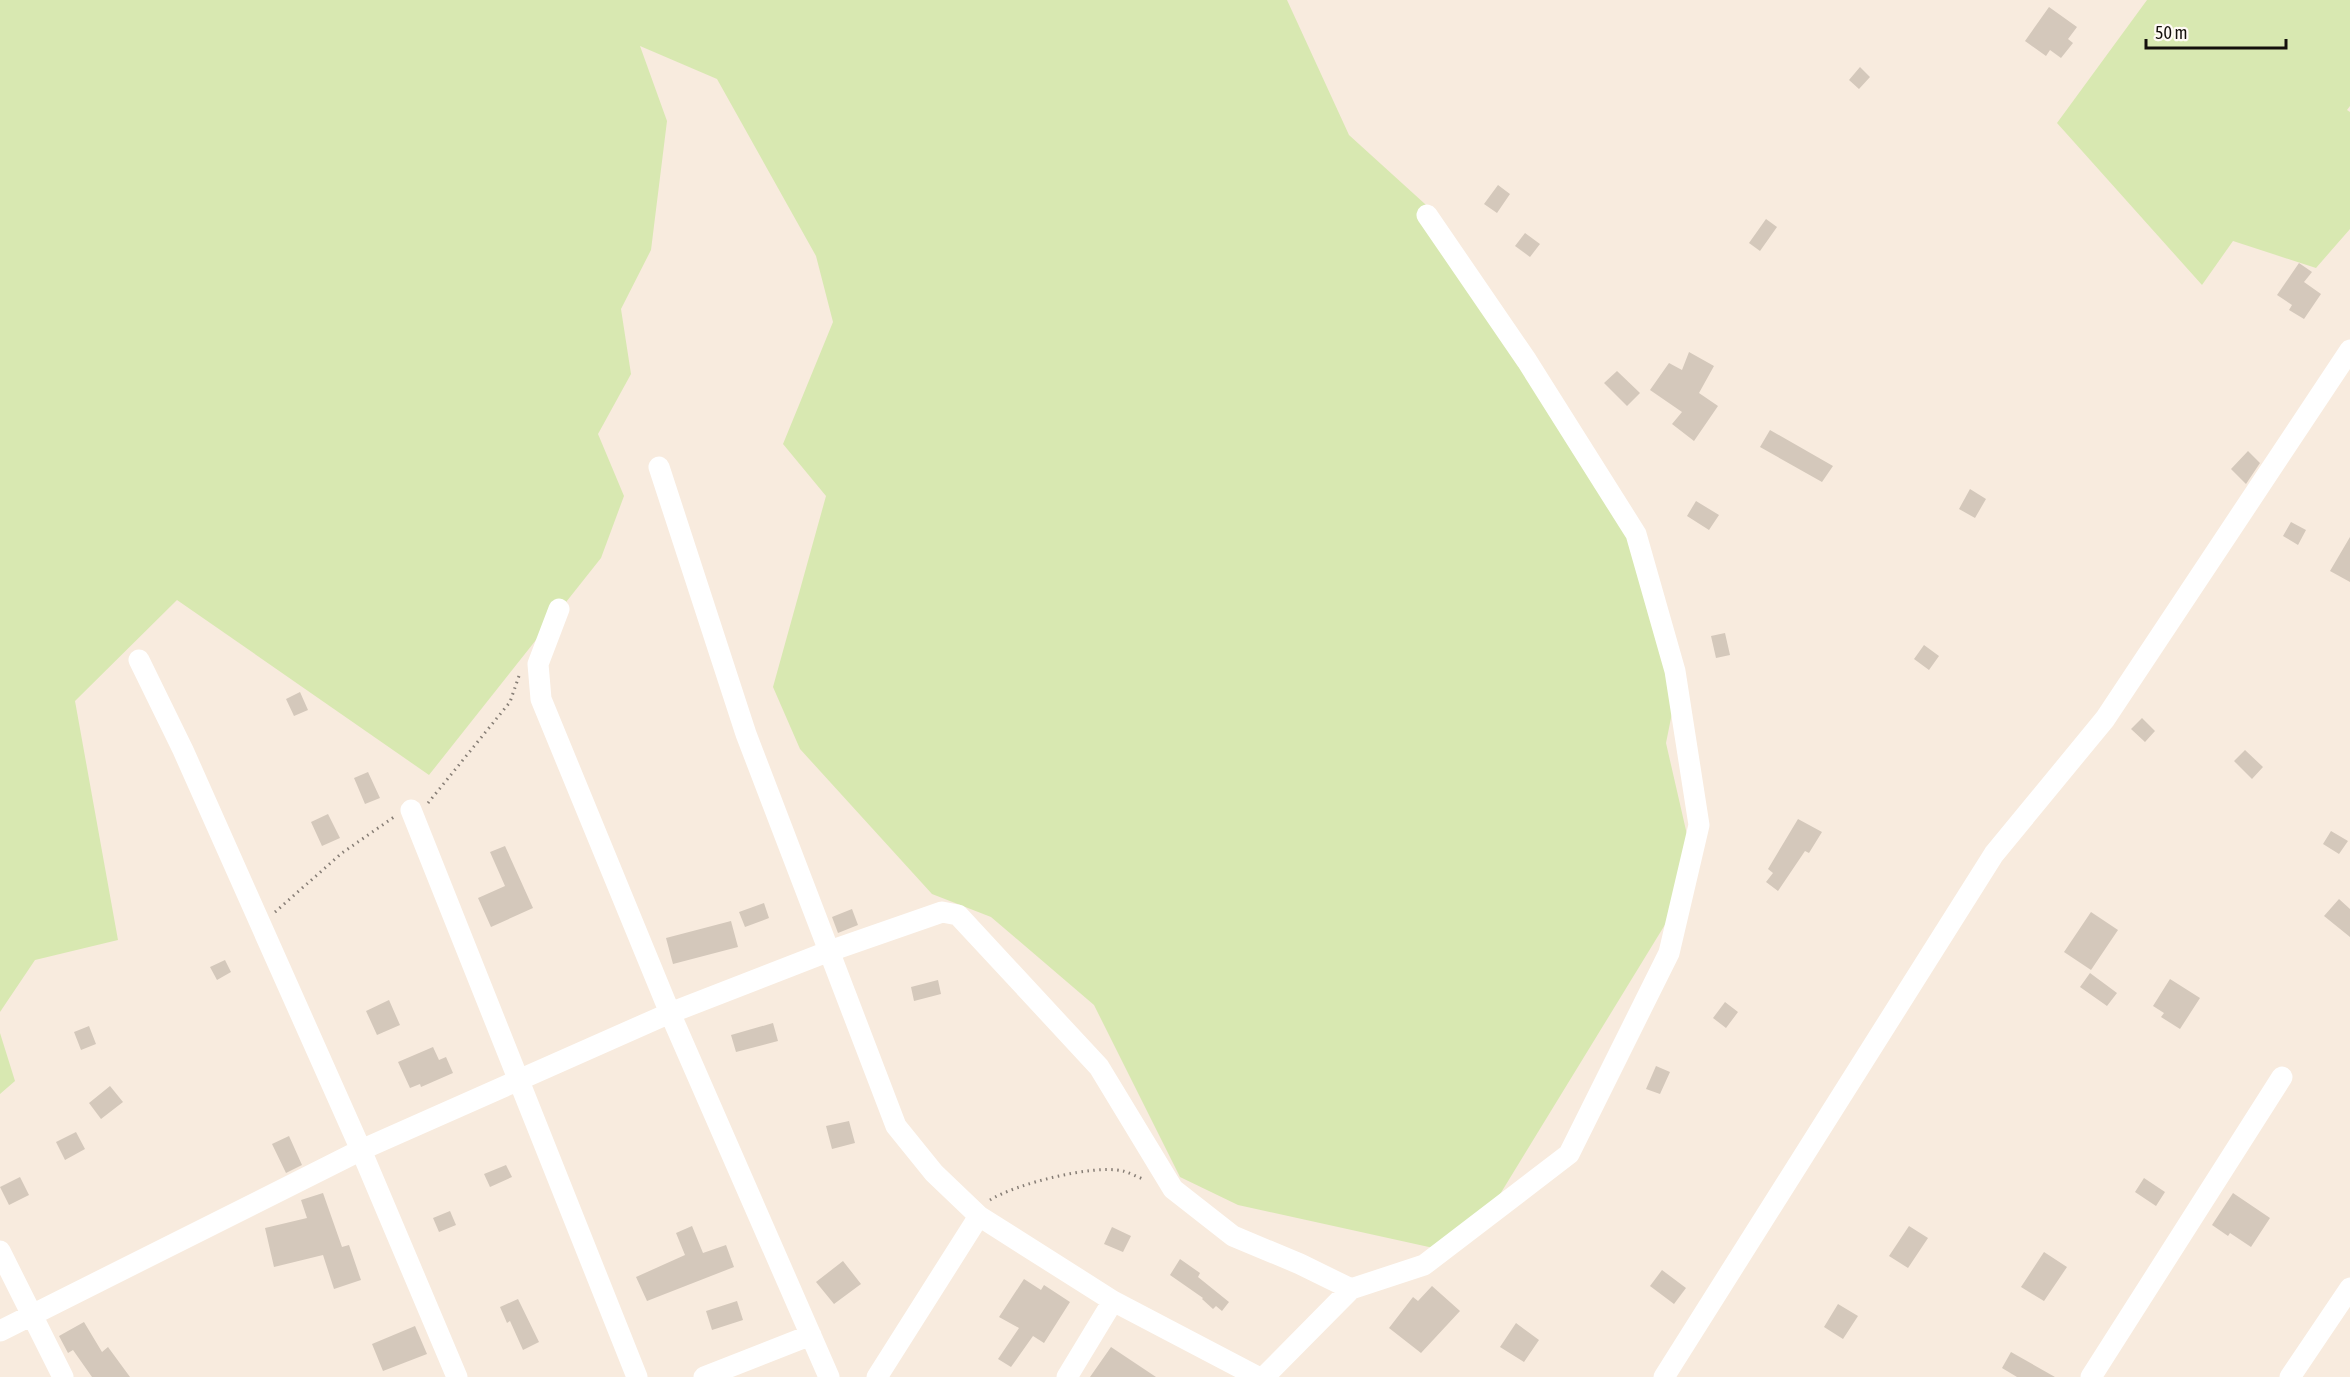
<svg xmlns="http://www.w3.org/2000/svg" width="2350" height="1377" viewBox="0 0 2350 1377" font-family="'Asap Condensed',sans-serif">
<rect width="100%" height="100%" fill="#f8ebde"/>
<path fill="#d8e8b1" d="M0 0H1287L1349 135 1425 204 1623 496 1676 693 1666 743 1696 874 1491 1209 1438 1249 1238 1205 1180 1177 1094 1005 991 917 932 894 800 749 773 687 826 496 783 444 833 322 816 256 717 79 640 46 667 121 651 250 621 309 631 374 598 434 624 496 601 558 429 775 177 600 75 701 118 940 35 960 0 1012Z
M2147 0H2350V106L2347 110 2350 112V229L2316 268 2233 241 2202 285 2057 123Z
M0 1033 15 1081 0 1094Z"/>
<path fill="#d4c8bb" d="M2049 7 2077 27 2068 39 2073 43 2061 58 2050 50 2046 56 2025 41Z
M1860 67 1870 77 1859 89 1849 80Z
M1498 185 1510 194 1497 213 1484 204Z
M1766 219 1777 227 1760 251 1749 243Z
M1525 233 1540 244 1530 257 1515 246Z
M2299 263 2312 272 2304 282 2321 294 2304 319 2289 310 2292 305 2277 295Z
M1689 352 1714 366 1699 393 1718 406 1694 441 1672 424 1682 412 1650 390 1669 363 1682 370Z
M1617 371 1640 393 1627 406 1604 383Z
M1770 430 1833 466 1822 482 1760 447Z
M2248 451 2260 463 2246 484 2231 469Z
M1970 489 1986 499 1975 518 1959 509Z
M1696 501 1719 515 1709 530 1687 516Z
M2291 522 2306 530 2298 545 2283 536Z
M2350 537V582L2330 571Z
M1725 633 1730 655 1716 658 1711 636Z
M1924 645 1939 656 1929 670 1914 659Z
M300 692 308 710 294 716 286 699Z
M2142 718 2155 731 2145 742 2131 729Z
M2245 750 2263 767 2252 779 2234 761Z
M368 772 380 798 365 804 354 778Z
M328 814 340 838 322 846 311 822Z
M1798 819 1822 832 1809 853 1805 851 1778 891 1766 882 1773 873 1768 869Z
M2331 831 2348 841 2339 854 2323 844Z
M505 846 533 908 491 927 478 898 505 886 490 852Z
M2339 899 2350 909V937L2324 916Z
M764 903 769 918 745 927 739 912Z
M852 909 858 925 838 933 832 917Z
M2091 912 2118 930 2091 970 2064 952Z
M731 921 738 947 673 964 666 938Z
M225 960 231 972 217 980 210 967Z
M2090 973 2117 993 2107 1006 2080 987Z
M2170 979 2200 998 2180 1029 2161 1017 2164 1013 2153 1006Z
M938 980 941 994 914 1001 911 987Z
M389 1000 400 1025 377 1035 366 1011Z
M1725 1002 1738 1012 1726 1028 1713 1018Z
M773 1023 778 1041 736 1052 731 1035Z
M89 1026 96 1044 81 1050 74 1032Z
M433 1047 439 1060 446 1057 453 1073 421 1087 420 1084 410 1088 398 1062Z
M1656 1066 1670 1072 1660 1094 1646 1089Z
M110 1086 123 1102 101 1119 89 1103Z
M849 1121 855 1143 832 1149 826 1126Z
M76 1132 85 1149 65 1160 56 1142Z
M289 1136 302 1165 286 1173 272 1144Z
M506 1165 512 1177 490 1187 484 1174Z
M20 1177 29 1195 9 1205 0 1187Z
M2144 1178 2165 1192 2156 1206 2135 1192Z
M323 1193 342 1247 349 1245 361 1280 334 1289 323 1255 274 1267 265 1228 307 1218 301 1200Z
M2233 1193 2270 1218 2251 1247 2230 1233 2228 1236 2212 1225Z
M450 1211 456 1225 439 1232 433 1218Z
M692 1226 703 1253 726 1245 734 1267 647 1301 636 1277 685 1255 676 1233Z
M1909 1226 1928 1238 1908 1268 1889 1256Z
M1112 1227 1131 1236 1123 1252 1104 1244Z
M2044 1252 2067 1267 2044 1301 2021 1287Z
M1180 1259 1200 1273 1198 1277 1229 1302 1222 1311 1216 1306 1213 1309 1202 1299 1203 1298 1170 1275Z
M843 1261 861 1284 834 1304 816 1282Z
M1662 1270 1686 1288 1674 1304 1650 1286Z
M1024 1279 1041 1290 1044 1285 1070 1302 1044 1343 1033 1336 1011 1367 998 1359 1019 1328 999 1317Z
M1432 1286 1460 1311 1421 1353 1389 1328 1413 1297 1418 1301Z
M518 1299 539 1342 523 1350 510 1321 507 1323 500 1307Z
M737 1301 743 1320 712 1330 706 1311Z
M1838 1304 1858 1316 1843 1339 1824 1327Z
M84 1322 102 1352 108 1347 130 1377H92L73 1350 68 1353 59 1336Z
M1516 1323 1539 1340 1524 1362 1500 1347Z
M415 1326 427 1354 383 1371 372 1344Z
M1111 1347 1156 1377H1090Z
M2011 1352 2055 1377H2017L2002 1368Z"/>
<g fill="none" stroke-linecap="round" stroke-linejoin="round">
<path stroke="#867d75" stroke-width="3" stroke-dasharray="1.5 4.5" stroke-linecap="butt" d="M428 803 510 702 519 676
M275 912 342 853 394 817
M990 1200C1015 1184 1094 1164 1123 1171 1130 1173 1138 1177 1145 1180"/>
<path stroke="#fff" stroke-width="21" d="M659 467 746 734 896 1126 934 1173 979 1216 1113 1301 1258 1377
M559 609 538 664 541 699 670 1013 829 1377
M411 810 637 1377
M0 1251 63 1377
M0 1331 361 1150 183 750 139 660
M457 1377 361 1150 670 1013 827 952 942 912 958 915 1099 1067 1173 1189 1233 1236 1300 1264 1351 1289
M704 1377 811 1335
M877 1377 979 1216
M1067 1377 1113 1301
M1264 1377 1351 1289 1424 1265 1569 1154 1669 953 1699 825 1675 671 1636 534 1527 361 1427 215
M1664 1377 1994 854 2105 719 2350 350
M2091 1377 2282 1077
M2290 1377 2350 1288"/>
</g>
<path d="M2146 39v9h140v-9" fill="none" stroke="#14100c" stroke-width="3"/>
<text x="2155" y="39" font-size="18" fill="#14100c" stroke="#fffaf5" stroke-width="4.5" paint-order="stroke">50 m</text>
</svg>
